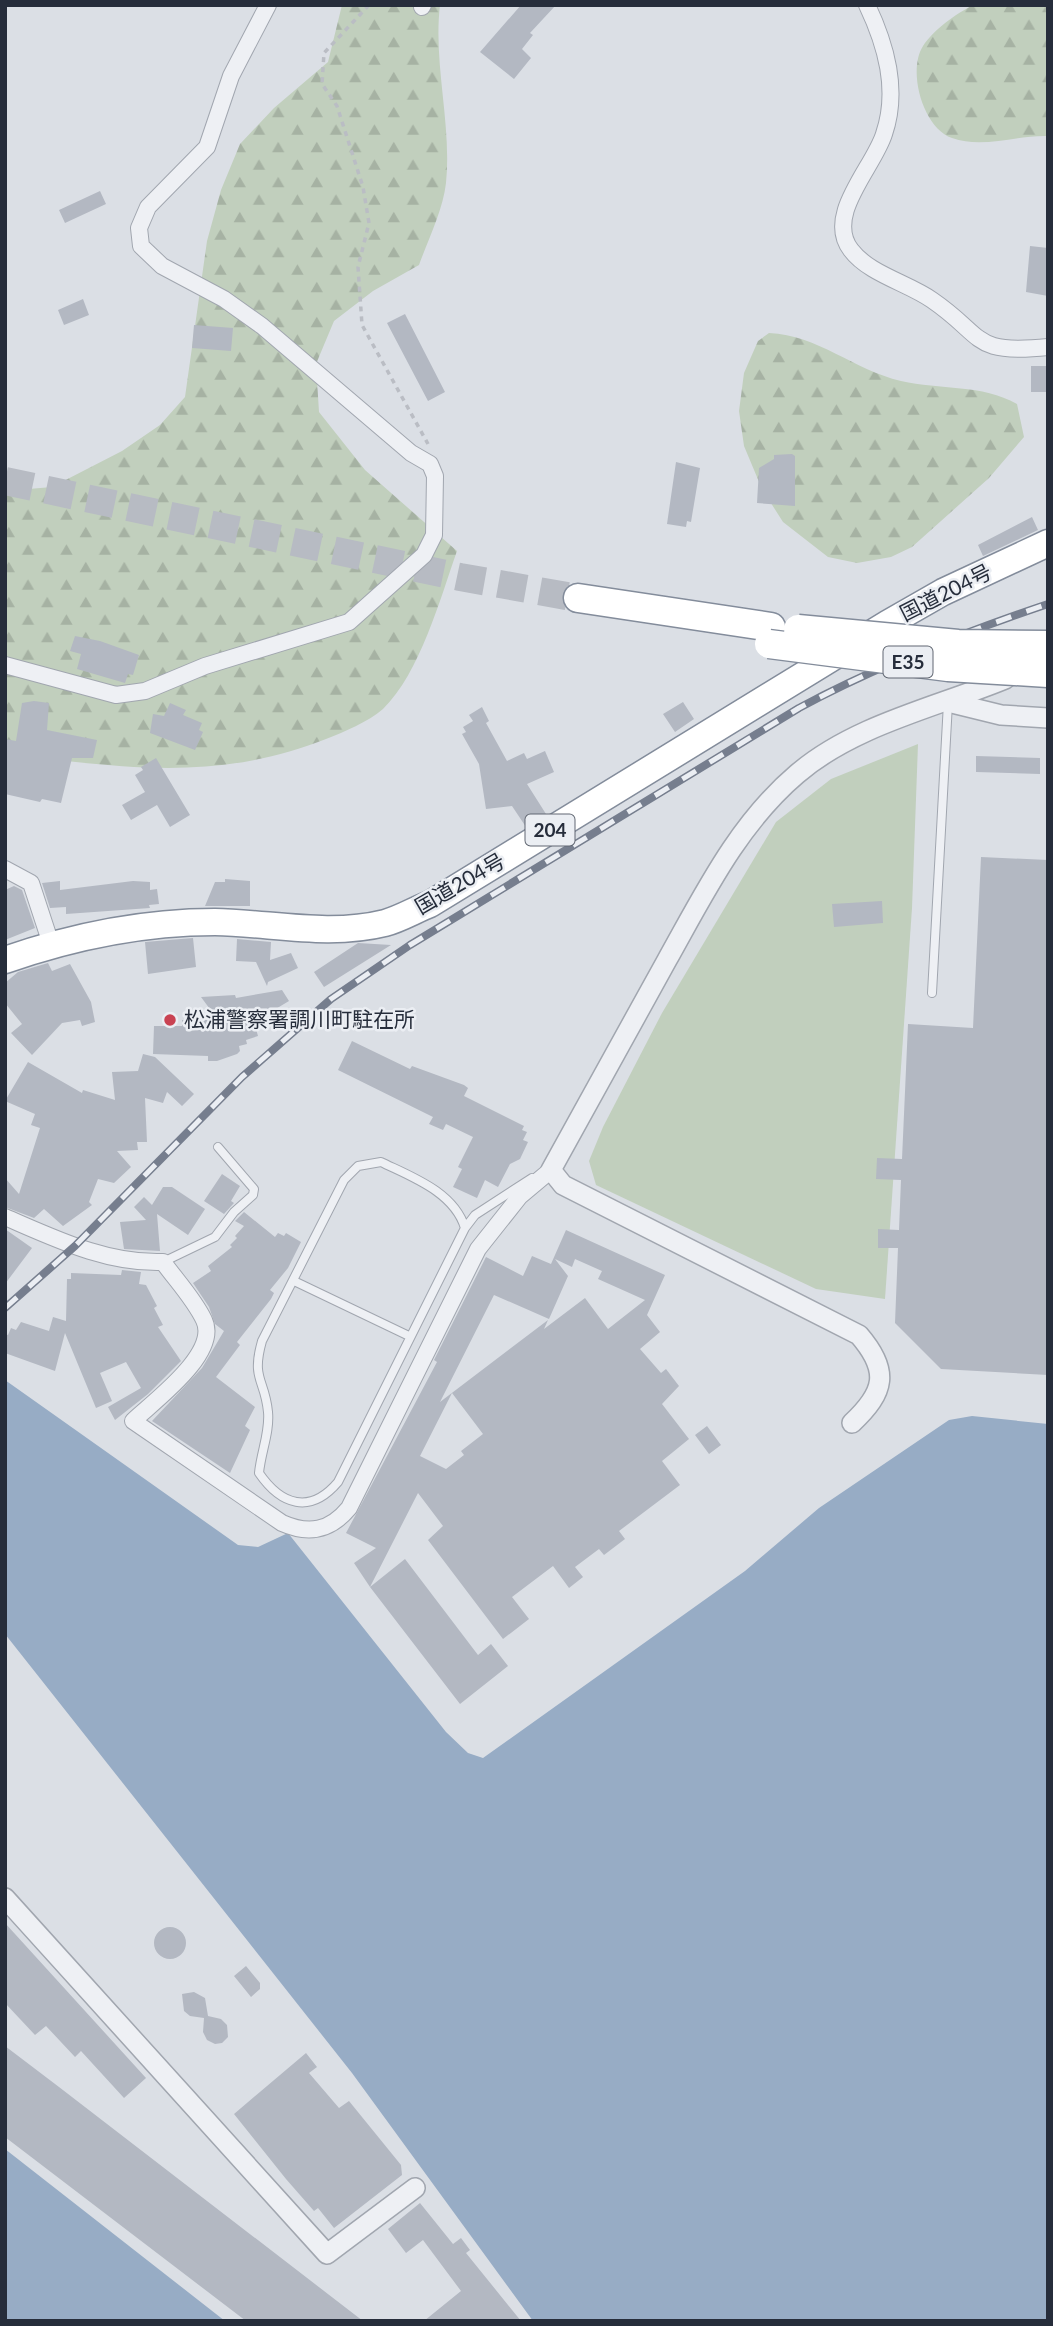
<svg xmlns="http://www.w3.org/2000/svg" width="1053" height="2326" viewBox="0 0 1053 2326" font-family="Lato,'Noto Sans JP',sans-serif">
<defs>
<pattern id="forest-firs" width="22" height="20" patternUnits="userSpaceOnUse" patternTransform="scale(1.75)"><rect width="22" height="20" fill="#c1cfbd"/><path d="M5 1l3.5 6h-7zM16 11l3.5 6h-7z" fill="#a6b2a3"/></pattern>
</defs>
<rect width="100%" height="100%" fill="#dbdfe5"/>
<path fill="url(#forest-firs)" d="M342 5H440C433 64 452 124 446 183 443 210 428 240 419 265L373 291 334 321 316 364 319 412 365 470 457 551C440 599 420 673 383 709 368 722 344 732 326 739 214 783 121 767 5 754V491L52 487 122 451 160 425 185 397 207 241 221 190 240 144 274 108 328 62Z
M973 5H1048V136C1016 135 983 149 952 138 923 128 907 71 923 46 934 29 956 14 973 5Z
M769 333C818 335 854 370 901 381 940 390 982 384 1017 404L1024 437 989 478 912 547 891 557 857 563 828 557 783 522 762 489 744 446 739 411 744 373 758 341Z"/>
<path fill="#c1cfbd" d="M918 744 912 908 885 1299 816 1289 596 1185 589 1161 603 1127 662 1013 776 822 831 779Z"/>
<path fill="#97acc5" d="M5 1380 238 1545 258 1547 288 1533 446 1732 468 1753 483 1758 745 1571 819 1508 949 1420 972 1416 1048 1424V2321H533L352 2073 5 1634Z
M5 2149 225 2321H5Z"/>
<path fill="#b3b8c2" fill-rule="evenodd" d="M521 5H556L530 33 533 35 522 49 531 58 514 79 480 52Z
M100 191 106 204 65 223 59 210Z
M1030 246 1048 248V296L1026 292Z
M83 299 89 315 64 325 58 310Z
M405 314 445 392 428 401 387 323Z
M194 325 233 328 231 351 192 348Z
M1031 366H1048V392H1031Z
M792 454 795 456V506L757 503 759 468 774 459V455Z
M676 462 700 468 691 522 687 521 686 527 667 524Z
M1032 517 1038 530 983 556 978 545Z
M75 636 100 641 139 655 133 675 128 674 125 683 77 669 81 654 70 651Z
M34 701 49 703 47 730 97 740 93 758H72L61 803 42 799 40 802 5 794V739L16 741 22 703Z
M683 702 694 719 675 732 663 714Z
M170 703 186 710 183 715 202 723 199 730 203 732 195 750 150 733 153 714 164 716Z
M482 707 489 721 486 723 507 761 524 753 527 759 545 751 554 772 527 784 546 814 526 827 512 806 486 809 479 764 462 734 466 732 463 727 473 721 469 715Z
M976 756 1040 758V774L976 772Z
M156 758 190 815 170 827 157 805 131 820 122 805 145 792 135 775 143 770 141 767Z
M981 857 1048 860V1375L941 1369 895 1323 898 1248H878V1229L899 1230 901 1180 876 1179 877 1158 902 1159 908 1024 973 1028Z
M225 879 250 881V906H205L215 882H225Z
M60 881V890L133 881 150 882V890L157 889 159 904 149 905 150 908 66 914V907L50 908 42 883Z
M14 886 22 890 35 928 5 940V890Z
M882 901 883 923 834 927 832 904Z
M193 938 196 967 148 974 145 942Z
M237 939 271 942 270 960 291 953 298 968 268 982 267 986 256 962 236 961Z
M358 943 391 945 324 987 314 972Z
M48 963 52 971 70 964 91 1002 95 1022 82 1026 80 1020 62 1023 32 1055 11 1033 22 1024 5 1003V983L18 972Z
M282 990 289 1001 254 1022 258 1036 246 1040 247 1044 239 1046 240 1051 237 1054 217 1061H208V1056L153 1054 154 1026H182V1020H218L201 997 235 995 236 998Z
M352 1041 410 1069 412 1066 464 1085 468 1088 464 1096 524 1126 522 1130 527 1132 523 1140 528 1142 520 1159 510 1164 498 1187 485 1180 477 1198 453 1187 462 1169 458 1167 473 1137 446 1124 443 1130 429 1124 433 1117 338 1070Z
M143 1054 155 1057 194 1094 182 1106 167 1092 163 1103 145 1098 147 1142H137L138 1150 117 1151 131 1167 114 1183 98 1179 89 1202 92 1205 63 1226 44 1209 34 1218 5 1207V1178L19 1194 40 1128 31 1125 35 1114 5 1101 28 1062 82 1093 83 1090 115 1100 112 1072 138 1071Z
M222 1174 240 1186 231 1201 234 1203 224 1214 204 1201Z
M163 1187H172L205 1209 188 1235 157 1214 160 1251 124 1249 120 1222 146 1220 134 1207 144 1197 152 1205Z
M244 1212 275 1237 278 1233 284 1236 286 1233 301 1242 288 1268 270 1290 274 1293 271 1299 237 1342 240 1345 216 1377 255 1407 245 1426 250 1430 230 1473 152 1421 202 1368 224 1331 215 1324 209 1307 193 1283 211 1271 208 1266 232 1247 230 1245 237 1238 235 1236 244 1226 235 1221Z
M5 1229 32 1248 5 1284Z
M566 1230 665 1275 647 1315 660 1332 640 1349 661 1373 666 1369 679 1386 662 1404 689 1439 662 1461 680 1485 619 1531 625 1539 604 1555 599 1549 575 1567 583 1577 569 1588 553 1566 512 1597 529 1619 503 1639 428 1540 443 1526 418 1493 370 1587 354 1563 376 1548 346 1533 437 1362 434 1360 486 1257 523 1276 532 1256 551 1264ZM555 1259 572 1267 575 1259 602 1271 598 1279 645 1300 608 1329 585 1298 544 1329 548 1320 440 1402 494 1295 549 1319 568 1276ZM452 1393 483 1434 461 1451 464 1455 446 1469 420 1456Z
M122 1270 141 1272 139 1284 146 1285 157 1306 154 1308 163 1325 158 1327 181 1361 148 1394 115 1420 108 1407 141 1388 126 1362 100 1373 112 1401 96 1408 65 1333 55 1371 5 1353V1334L8 1335 11 1328 16 1330 21 1322 49 1331 53 1317 66 1321 67 1279H71V1273L121 1275Z
M707 1426 721 1445 709 1454 695 1435Z
M405 1559 478 1655 491 1644 508 1666 460 1704 370 1587Z
M5 1923 146 2078 124 2098 81 2051 75 2057 46 2026 35 2035 5 2003Z
M154 1943a16 16 0 1 1 32 0a16 16 0 1 1-32 0Z
M246 1966 260 1983V1989L251 1997 234 1976Z
M194 1992 205 1998 208 2016 221 2019 227 2025 228 2037 222 2043 215 2044 207 2040 203 2032 204 2018 190 2016 184 2011 182 1994Z
M5 2046 59 2087 363 2321H246L5 2137Z
M306 2053 317 2067 309 2073 339 2108 349 2101 401 2165 402 2175 334 2228 318 2208 314 2211 286 2179 234 2114Z
M420 2203 453 2244 461 2238 470 2250 466 2253 521 2321H424L461 2291 423 2240 406 2253 388 2229Z"/>
<g fill="none" stroke-linecap="round" stroke-linejoin="round">
<path stroke="#b7bbc3" stroke-width="28" stroke-dasharray="28 14" stroke-linecap="butt" d="M5 481 460 577 578 598"/>
<g stroke="#a1a6af" stroke-width="10">
<path id="service" d="M932 993 948 703
M381 1162C412 1177 454 1192 465 1228L338 1482C310 1515 281 1505 259 1473 261 1452 270 1432 268 1412 265 1379 251 1380 262 1341L344 1180 358 1166Z
M465 1228 475 1215 532 1178
M163 1262 215 1237 234 1212 253 1195 254 1189 218 1147
M294 1281 409 1336"/>
</g>
<g stroke="#a1a6af" stroke-width="18">
<path id="minor" d="M867 5C886 45 899 90 884 134 874 167 824 215 851 250 869 274 908 283 932 300 986 337 971 355 1048 347
M422 7 423 5
M5 665 116 695 145 691 205 666 349 622 424 555 434 535 435 476 430 464 411 453 262 326 224 299 162 266 141 246 139 228 148 207 207 147 231 76 268 5
M5 869 31 883 51 944
M5 1217C56 1239 107 1264 163 1262 176 1280 194 1299 204 1320 220 1353 154 1401 133 1421L282 1523C309 1535 330 1531 349 1508L478 1249 520 1196 551 1170"/>
</g>
<g stroke="#a1a6af" stroke-width="22">
<path id="tertiary" d="M948 702 1001 715 1048 718
M852 1423C885 1392 890 1371 859 1335L563 1185 551 1170C589 1100 628 1030 667 960 704 894 738 824 797 774 854 725 937 707 1005 679L1015 671
M5 1898 327 2254 415 2188"/>
</g>
<g stroke="#838c9b" stroke-width="29">
<path id="trunk" d="M5 960C74 936 142 922 215 922 271 923 329 937 385 923 400 919 415 910 430 904L887 624 943 592 1048 543"/>
</g>
<g stroke="#838c9b" stroke-width="31">
<path id="motorway" d="M578 598 771 627"/>
</g>
<path stroke="#babdc4" stroke-width="3.5" stroke-dasharray="5 5" stroke-linecap="butt" d="M369 5 324 53 322 84 337 106 363 187 369 223 358 267 362 325 428 444"/>
<use href="#service" stroke="#eef0f4" stroke-width="8"/>
<use href="#minor" stroke="#eef0f4" stroke-width="16"/>
<use href="#tertiary" stroke="#eef0f4" stroke-width="19"/>
<use href="#trunk" stroke="#fff" stroke-width="26"/>
<use href="#motorway" stroke="#fff" stroke-width="28"/>
<g stroke="#767e8e" stroke-width="8">
<path id="rail" d="M5 1308 75 1246 242 1077 331 999 410 945 799 708C879 665 962 633 1048 604"/>
</g>
<use href="#rail" stroke="#ebeef3" stroke-width="5" stroke-dasharray="16" stroke-linecap="butt"/>
<g stroke="#838c9b" stroke-width="31" stroke-linecap="butt">
<path id="motorway-bridge" d="M798 629 958 644 1048 645
M769 644 948 667 1048 673"/>
</g>
<use href="#motorway-bridge" stroke="#fff" stroke-width="28"/>
</g>
<circle fill="#c94252" stroke="#ebeef3" stroke-width="2.5" cx="170" cy="1020" r="7"/>
<g text-anchor="middle" stroke-width="5" stroke-linejoin="round" paint-order="stroke">
<g fill="#ebeef3" stroke="#616772" stroke-width="2">
<rect x="883.5" y="646.5" width="49" height="31" rx="5"/>
<rect x="525.5" y="814.5" width="49" height="31" rx="5"/>
</g>
<g font-size="19" font-weight="bold" fill="#262d3b">
<text x="908" y="669">E35</text>
<text x="550" y="837">204</text>
</g>
<g font-size="21" fill="#262d3b" stroke="#ebeef3">
<text transform="translate(946 593) rotate(-27)" y="7">国道204号</text>
<text transform="translate(460 884) rotate(-30)" y="7">国道204号</text>
</g>
<g font-size="21" fill="#262d3b" stroke="#ebeef3" text-anchor="start">
<text x="184" y="1027">松浦警察署調川町駐在所</text>
</g>
</g>
<rect width="1053" height="2326" fill="none" stroke="#262d3b" stroke-width="14"/>
</svg>
